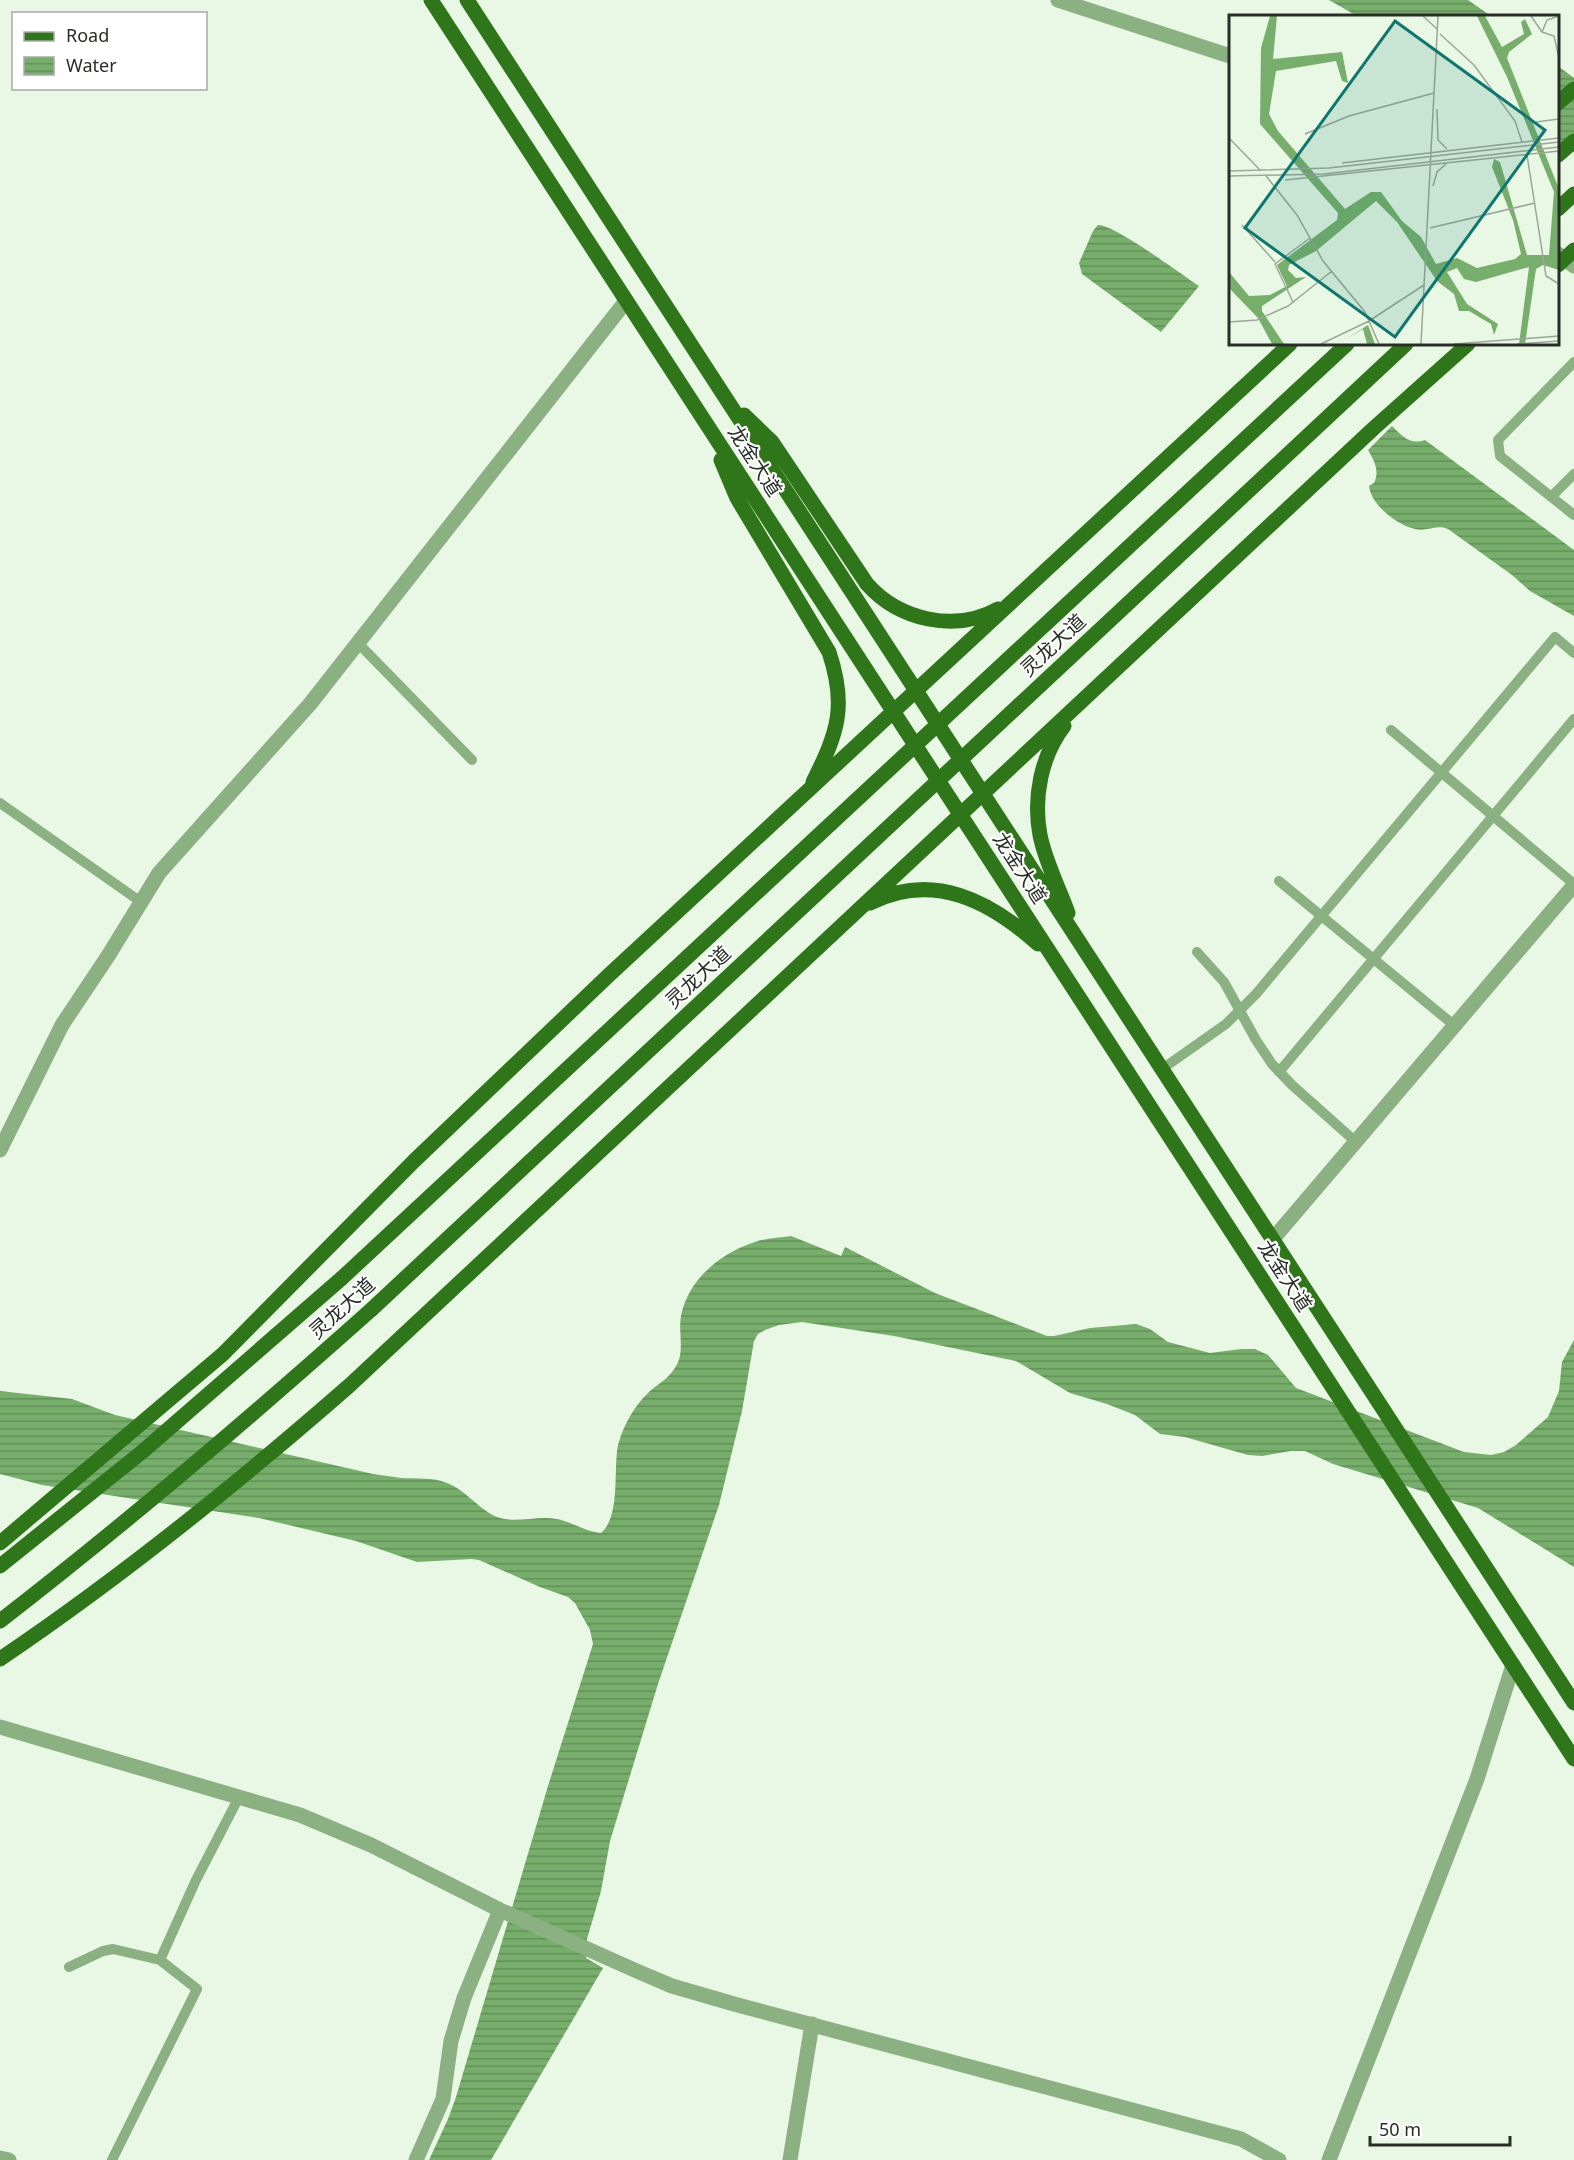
<svg xmlns="http://www.w3.org/2000/svg" width="1574" height="2160" viewBox="0 0 1574 2160" font-family="'Noto Sans','Noto Sans SC',sans-serif">
<defs>
<pattern id="water-rules" width="6" height="5" patternUnits="userSpaceOnUse" patternTransform="scale(1.5)"><rect width="6" height="5" fill="#78ae6c"/><path d="M0 2.5h6" fill="none" stroke="#628e59"/></pattern>
</defs>
<rect width="100%" height="100%" fill="#e9f7e5"/>
<path fill="url(#water-rules)" d="M1329 0H1468L1491 16H1357Z
M1558 66 1574 78V152L1558 144Z
M1098 225C1114 224 1182 275 1199 286L1161 332 1082 274 1079 263 1093 231Z
M1392 426C1403 437 1410 445 1425 440L1574 550V616L1530 591 1512 575 1448 529C1438 524 1426 532 1415 529 1397 525 1371 505 1369 486L1374 483C1380 471 1374 460 1368 450Z
M791 1236 841 1256 845 1247 935 1293 1047 1336H1054L1090 1328 1136 1324 1150 1329 1168 1342 1210 1353 1241 1349H1255L1268 1355 1296 1388 1464 1452 1491 1455 1504 1452 1516 1445 1548 1417 1559 1391 1562 1362 1574 1340V1567L1478 1508 1333 1464 1305 1451H1291L1262 1456 1248 1455 1185 1437 1160 1434 1135 1415 1107 1404 1070 1393 1016 1361 894 1336 802 1322 779 1325 765 1330 758 1334 754 1341 742 1411 719 1505 658 1684 610 1841 601 1891 587 1939 586 1958 603 1968 491 2160H429L448 2119 456 2097 548 1786 593 1644 590 1630 575 1603 568 1597 540 1587 479 1560 472 1559 417 1562 356 1541 259 1518 42 1485 0 1474V1391L72 1399 115 1415 373 1474C383 1475 392 1477 401 1478 417 1479 432 1477 447 1483 466 1490 478 1509 497 1517 516 1524 537 1515 557 1519 572 1522 587 1532 601 1533 621 1516 613 1470 618 1445 624 1424 634 1406 650 1391 660 1383 670 1377 676 1366 685 1352 678 1332 681 1316 688 1280 720 1253 755 1242 766 1238 779 1238 791 1236Z"/>
<g fill="none" stroke-linecap="round" stroke-linejoin="round">
<path stroke="#8bb082" stroke-width="10" d="M1574 362 1498 440 1500 456 1574 515
M1551 497 1574 474
M358 643 472 760
M1391 730 1574 884
M0 803 141 902
M1279 881 1455 1026
M1197 952 1224 982 1256 1040 1272 1064 1292 1085 1356 1142
M1162 1069 1226 1024 1256 994 1555 637 1574 653
M1279 1072 1574 719
M160 1960 196 1880 239 1797
M69 1967 103 1951 113 1949 160 1960 197 1989 112 2160"/>
<path stroke="#8bb082" stroke-width="15" d="M1058 0 1230 56
M1558 254 1574 266
M0 1150 62 1025 108 956 159 873 310 704 626 301
M1273 1239 1574 885
M0 1727 300 1815 371 1845 500 1910 639 1972 672 1986 734 2004 1241 2139 1279 2160
M0 2158 9 2160
M416 2160 443 2099 451 2041 464 1998 500 1910
M790 2160 812 2024
M1329 2160 1477 1779 1513 1665"/>
<path stroke="#2e7619" stroke-width="15" d="M431 0 1574 1759
M467 0 1574 1703
M1558 103 1574 89
M1558 155 1574 141
M1558 209 1574 194
M744 415 772 442 867 584C899 620 955 633 998 609
M721 460 737 498 829 652C847 706 838 732 813 782
M1064 726C1041 756 1033 798 1040 835 1045 861 1059 888 1068 913
M870 903C933 871 990 901 1038 944
M0 1543 223 1354 414 1161 609 975 1290 344
M0 1566 142 1452 342 1278
M0 1621C128 1522 251 1417 372 1309
M0 1659C123 1576 238 1483 350 1385L1374 428 1468 344"/>
<path stroke="#2e7619" stroke-width="15" d="M1558 265 1574 250
M342 1278 1347 344
M372 1309 1406 344"/>
</g>
<g text-anchor="middle" stroke-width="4.5" stroke-linejoin="round" paint-order="stroke">
<g font-size="20" fill="#282e27" stroke="#fff">
<text transform="translate(755 461) rotate(57)" y="7">龙金大道</text>
<text transform="translate(1053 645) rotate(-43)" y="7">灵龙大道</text>
<text transform="translate(1020 868) rotate(57)" y="7">龙金大道</text>
<text transform="translate(698 977) rotate(-43)" y="7">灵龙大道</text>
<text transform="translate(1285 1276) rotate(57)" y="7">龙金大道</text>
<text transform="translate(342 1308) rotate(-42)" y="7">灵龙大道</text>
</g>
</g>
<g transform="translate(1229 15)">
<rect width="330" height="330" fill="#e9f7e5"/>
<path d="M41 1H48L44 44 113 37 119 68 113 66 107 46 47 56 40 99 49 116 116 194 142 177H152L173 206 192 222 207 249 228 243 248 253 286 244 292 239 284 205 263 152 265 144 271 147 298 240H320L325 177 278 62 248 1H256L273 32 295 19 292 7 296 4 303 19 280 37 278 43 330 174V255L314 250 307 254 296 329H290L300 252 247 267 235 264 228 253 218 257 238 289 269 309 265 320 262 309 240 296H230L225 279 208 266 168 207 147 186 87 236 60 250 59 255 67 263 77 262 33 291V296L55 329H43L29 303 0 273V257L20 281 41 280 58 271 48 250 108 205 109 198 31 109 32 33ZM139 310 146 329H138L134 314 117 324Z" fill="#78ae6c"/>
<path fill="none" stroke="#9ca799" stroke-width="1.5" d="M194 1 208 14M302 1 313 17 325 21 330 43M313 17 318 5 330 1M211 19 245 50 286 106 293 127M208 94 209 125 218 134M307 107 330 104M76 119 120 101 205 78M0 123 32 156M298 140 317 261 330 269M113 148 330 123M0 156 100 153 330 127M0 161 95 159 330 132M37 161 68 200 94 246 136 297 150 329M56 165 330 136M204 171 208 157 217 149M13 210 46 247M201 213 306 188M64 287 46 249 81 223M0 307 28 305 59 291 103 256M92 329 140 306 195 270M192 329 209 1M225 329 330 321M288 329 330 326"/>
<path fill="#0f766e" fill-opacity="0.15" stroke="#0f766e" stroke-width="3" d="M166 6 316 115 166 322 16 213Z"/>
<rect width="330" height="330" fill="none" stroke="#282e27" stroke-width="3"/>
</g>
<rect x="12" y="12" width="195" height="78" fill="#ffffff" stroke="#a9aba9" stroke-width="1.5"/>
<rect x="24" y="32" width="30" height="9" fill="#2e7619" stroke="#a9aba9" stroke-width="1.5"/>
<text x="66" y="42" font-size="18" fill="#282e27">Road</text>
<rect x="24" y="57" width="30" height="18" fill="url(#water-rules)" stroke="#a9aba9" stroke-width="1.5"/>
<text x="66" y="72" font-size="18" fill="#282e27">Water</text>
<path d="M1370 2136v9h140v-9" fill="none" stroke="#282e27" stroke-width="3"/>
<text x="1379" y="2136" font-size="18" fill="#282e27" stroke="#ffffff" stroke-width="4.5" paint-order="stroke">50 m</text>
</svg>
